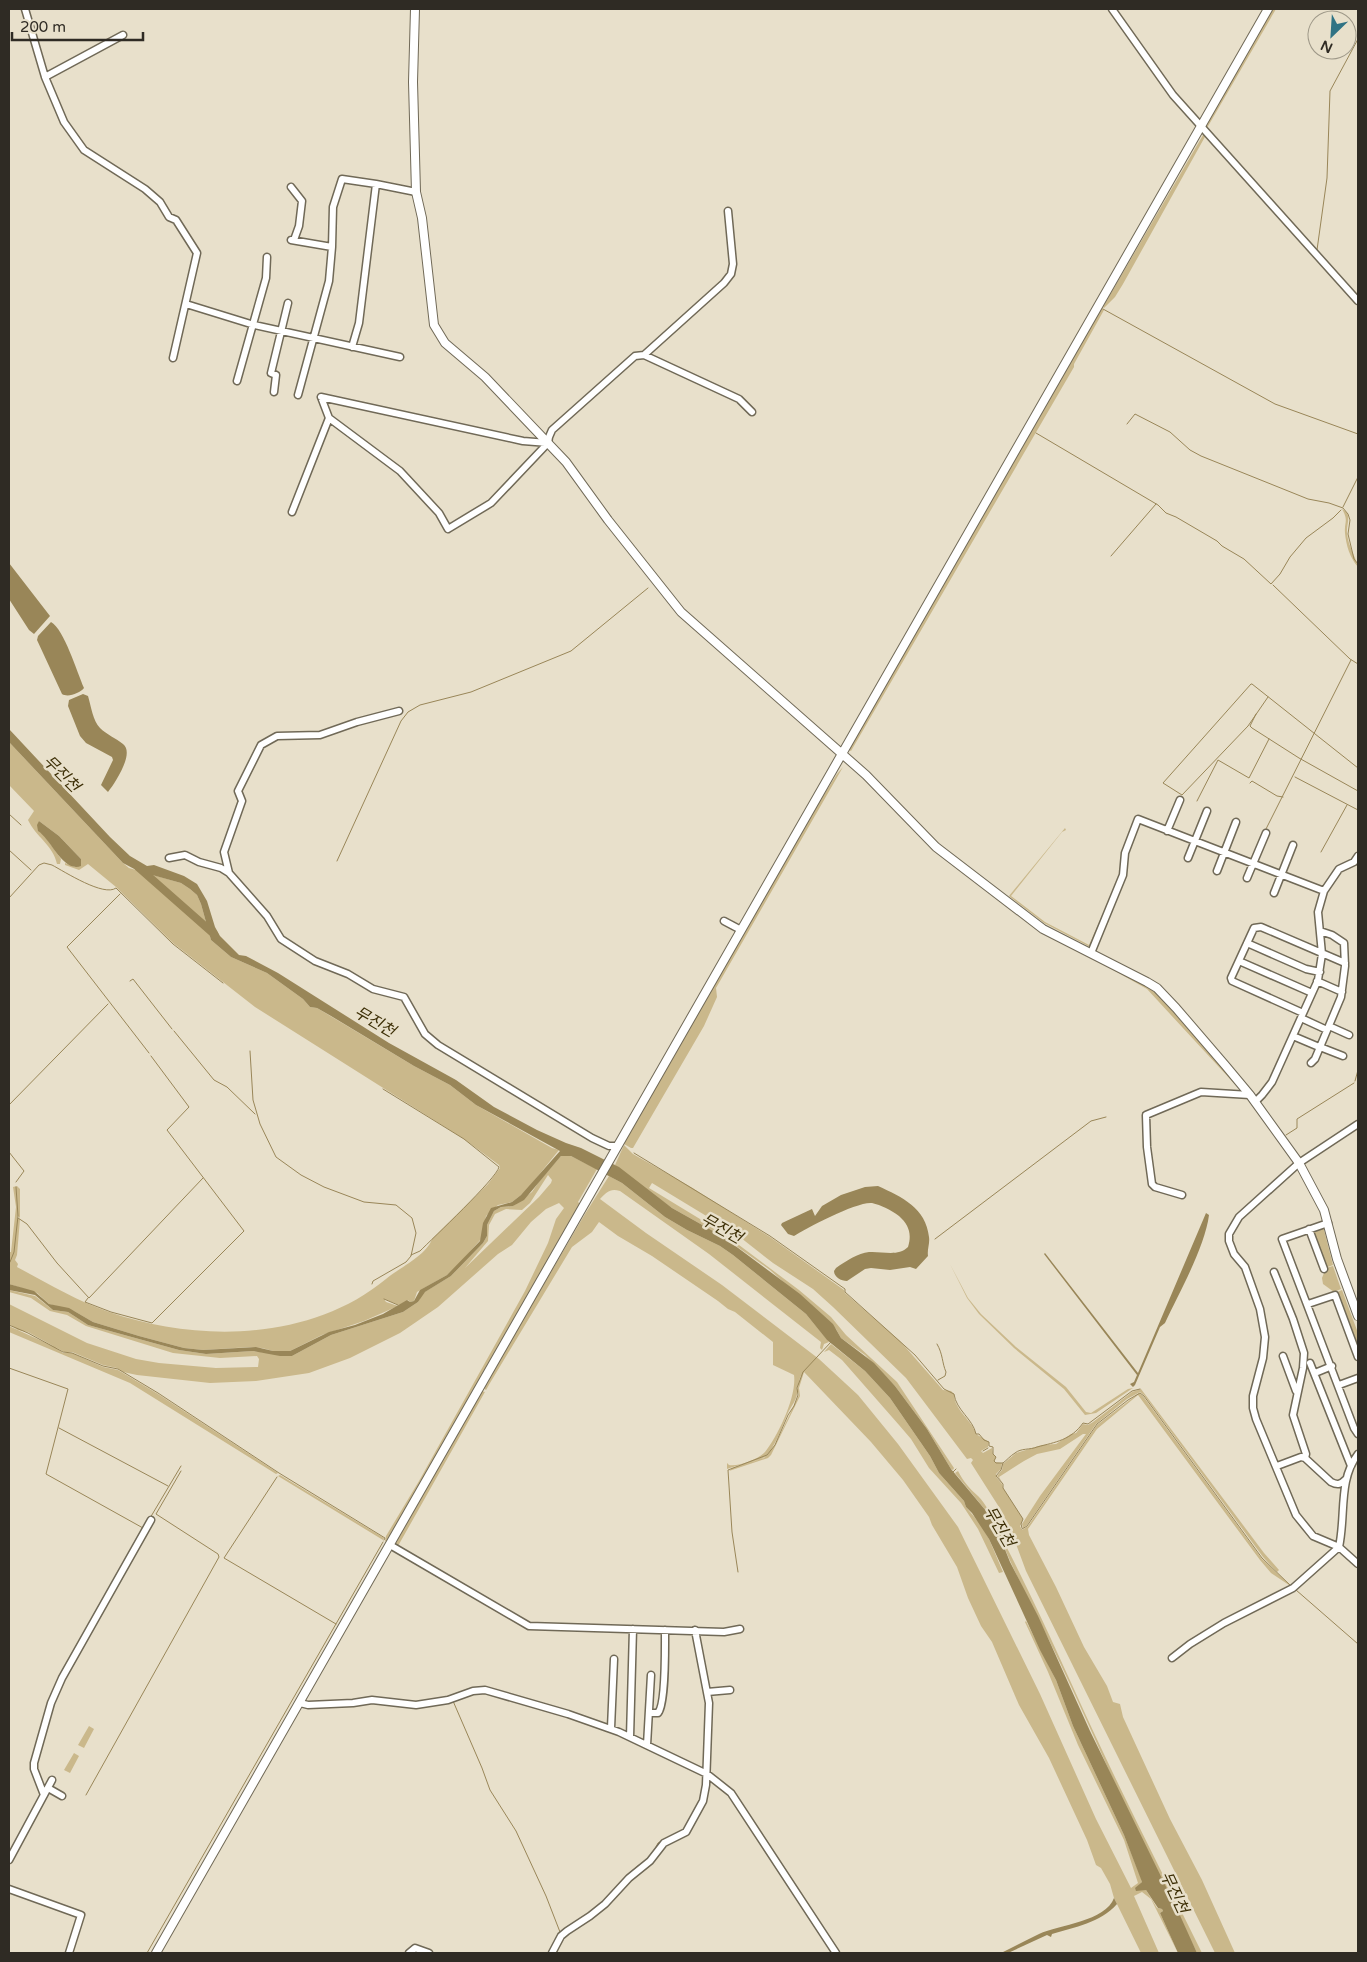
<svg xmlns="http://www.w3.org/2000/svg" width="1367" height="1962" viewBox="0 0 1367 1962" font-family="'Varela Round','Noto Sans KR',sans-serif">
<rect width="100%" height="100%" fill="#e8e0cb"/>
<path fill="#cab88b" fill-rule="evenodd" d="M1272 9H1276L1207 128 1206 124Z
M1203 135H1206L1123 284 1115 297 1104 308 1103 307Z
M1102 308 1104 310 1074 364V367L851 751 849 750 851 745Z
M1342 509C1353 514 1346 524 1347 533 1348 546 1356 557 1358 567 1350 558 1346 545 1345 533 1344 522 1349 521 1342 509Z
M9 742 123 863 129 868 181 883 190 889 197 895 201 904 211 940 231 957 267 973 303 999 310 1007 317 1008 414 1066 450 1085 476 1105 552 1148 559 1150 525 1192 512 1202 498 1205 486 1216 482 1238 459 1264 447 1275 417 1292 414 1301 410 1302 408 1300 399 1305 384 1299 386 1302 398 1306 364 1321 322 1335 290 1351H273L262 1348 251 1347 203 1350 184 1348 139 1336 93 1322 74 1311 49 1304 37 1293 9 1284V1252H11L16 1207 13 1187 17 1186 20 1189V1218L18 1216 17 1218 20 1219 17 1255 15 1260 18 1264 17 1267C47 1283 77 1301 109 1312 199 1343 311 1341 386 1279 399 1268 426 1256 432 1239L488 1184 500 1168 499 1165 464 1139 255 1007 173 943 116 887 88 864 79 870 65 865V863L75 867 81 859 59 836 39 821 38 830 44 835 61 859 60 864H57C53 845 36 837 28 820L34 811 9 785Z
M843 767 716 988 717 997 704 1026 633 1148H631L624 1144 628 1134 820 801 837 774Z
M1065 828 1066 830 1062 832 1011 896 1045 922 1089 945 1120 875 1090 947 1044 923 1009 896Z
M1083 953 1148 986 1157 993 1243 1091 1242 1092 1147 989Z
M624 1145 633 1154 691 1187 770 1237 844 1290 845 1293 900 1341 943 1390 951 1391 954 1394C954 1410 972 1420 976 1434L989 1442 988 1447 981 1451 983 1453 992 1448 993 1454 996 1457 994 1462 1002 1463 1001 1469 996 1474V1477L1002 1484 1003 1488 1023 1519 1020 1526 1022 1530 1028 1526 1097 1425 1139 1393 1143 1396 1262 1559 1292 1587 1271 1573 1260 1560 1138 1395 1097 1429 1028 1529 1029 1535 1056 1587 1084 1647 1107 1686 1113 1702 1120 1704 1123 1717 1170 1819 1202 1880 1235 1953H1215L1026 1571 1013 1536 1011 1537 1008 1532 1002 1536H1000L992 1518 955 1473 958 1471C963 1481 969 1488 978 1496 986 1504 992 1517 998 1527L1007 1525 999 1507 971 1463 973 1460 971 1458 967 1459 906 1378 833 1307 813 1289 773 1263 736 1234 652 1183 649 1188 723 1233 799 1290 831 1317 846 1335 897 1382 954 1468 953 1470 951 1469 927 1429 895 1386 865 1355 841 1338 836 1329 770 1270 722 1236 672 1208 652 1194 615 1165Z
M565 1155 571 1156 597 1169 578 1202 581 1205 388 1543 385 1541 386 1536 419 1481 525 1291 548 1243 556 1219 564 1208 559 1203 546 1209 531 1222 512 1245 498 1254 438 1307 400 1333 350 1358 309 1373 256 1381 210 1383 137 1375 123 1372 117 1368 103 1365 72 1352H64L28 1332 18 1330 9 1324V1304L87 1343 136 1359 159 1363 216 1368 258 1367 259 1359 257 1356 220 1358 173 1353 86 1326 67 1315 50 1311 31 1298 9 1292V1290L35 1296 53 1310 68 1312 88 1325 179 1350 206 1354 253 1351 292 1356 331 1335 403 1312 418 1302 423 1293 451 1276 483 1243 487 1236V1225L494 1211 501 1207 513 1206 532 1192 540 1180 561 1156ZM548 1175 552 1180 551 1183 539 1197 465 1268 488 1241 489 1225 495 1214 506 1209 522 1210 530 1203Z
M609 1176 622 1183 665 1217 687 1230 720 1246 733 1255 806 1314 829 1342 824 1344 822 1350 820 1348 821 1342 709 1254 620 1191C610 1188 607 1192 600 1199L646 1233 722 1285 819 1359 858 1395 898 1444 958 1527 1040 1694 1096 1819 1131 1888 1138 1883 1124 1840 1078 1745 1048 1672 1025 1622 1026 1621 1056 1680 1073 1726 1124 1835 1141 1878 1142 1882 1135 1889 1146 1890 1157 1908 1162 1909 1163 1911 1160 1913 1178 1953 1151 1899 1142 1892 1134 1896 1159 1953H1141L1114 1898 1110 1884 1101 1868 1096 1865 1087 1840 1049 1758 1019 1705 992 1642 981 1626 968 1598 957 1567 932 1525 929 1517 903 1480 871 1442 804 1372 799 1388 800 1396 771 1455 768 1458 729 1471 732 1468 764 1458 775 1445 799 1395 797 1388 802 1374C797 1382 799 1390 796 1398 794 1404 789 1409 787 1415 783 1425 773 1453 763 1458 752 1463 738 1465 727 1469V1463L729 1465C738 1467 759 1459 765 1452 778 1436 797 1396 794 1375L773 1365V1342L735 1312 728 1309 718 1301 652 1256 618 1236 599 1222 592 1232 572 1247 490 1383 398 1546 394 1544 482 1391 485 1392 486 1390 483 1388 585 1214Z
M1323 1226 1333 1265 1325 1268 1311 1230Z
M950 1264 968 1298 981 1314 1016 1347 1066 1387 1086 1412 1091 1413 1128 1389 1133 1388 1096 1413 1085 1415 1064 1389 1014 1348 979 1314 967 1298Z
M1333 1266 1341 1289 1334 1292 1323 1284 1322 1278 1326 1268Z
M1342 1290 1358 1333V1352L1335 1293Z
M9 1326 55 1347 63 1353H72L103 1367 118 1370 158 1394 278 1473 276 1474 130 1383 9 1332Z
M831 1344 865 1371 890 1398 930 1456 939 1473 964 1501 966 1507 981 1525 989 1539 1003 1572 999 1573 978 1529 961 1503 929 1468 911 1439 899 1425 842 1360 829 1350 824 1352Z
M1141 1389 1264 1553 1279 1570 1277 1572 1263 1557 1144 1395 1140 1392 1127 1399 1096 1424 1027 1525 1023 1528 1022 1524 1040 1496 1086 1434H1083L1060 1449 1037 1454 1024 1461 999 1477 1003 1484 997 1476 1002 1470 1003 1464 1016 1453 1042 1445 1056 1444 1071 1434 1076 1433 1083 1424 1088 1425 1093 1422 1132 1392Z
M280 1475 384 1538 383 1540 278 1476Z
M1005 1538 1006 1546C1041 1614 1071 1684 1103 1752 1135 1820 1169 1886 1202 1953H1197L1172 1904 1173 1901C1131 1825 1098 1743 1061 1665 1042 1624 1019 1584 1002 1542V1539Z
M89 1726 94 1729 84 1748 78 1745Z
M74 1753 79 1756 70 1773 64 1770Z"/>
<path fill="#998658" d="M9 563 50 616 34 634 29 630 9 599Z
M51 622C64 629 77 672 84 688 80 693 68 698 62 694L37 640 38 636Z
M83 694 88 696C91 706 93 721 100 728 107 735 116 738 123 744 135 753 115 783 108 792L101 785 113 760 112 757 86 743 80 736 68 706 69 700Z
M9 729 110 837 130 856 147 866 154 865 184 876 197 884 207 901 215 927 220 936 239 955 246 956 278 973 389 1043 456 1080 494 1107 537 1130 566 1143 581 1148 619 1167 672 1208 722 1236 800 1294 833 1324 841 1338 874 1363 895 1386 927 1429 951 1469 992 1518 999 1535 1002 1536V1542L1010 1562 1038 1616 1090 1731 1173 1901 1172 1905 1178 1911 1197 1953H1178L1160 1913 1163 1911 1162 1909 1158 1908 1146 1890 1136 1891 1135 1888 1142 1882 1124 1835 1073 1726 1056 1680 1040 1650 989 1539 972 1513 966 1507 964 1501 939 1473 930 1456 890 1398 865 1371 827 1340 806 1314 733 1255 720 1246 687 1230 665 1217 622 1183 571 1156H561L524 1200 513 1206 501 1207 494 1211 487 1225V1236L483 1243 451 1276 425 1292 418 1302 403 1312 331 1335 292 1356H280L253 1351 206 1354 179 1350 88 1325 68 1312 53 1310 35 1295 9 1290V1284L34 1291 49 1304 69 1308 93 1322 139 1336 184 1348 203 1350 256 1347 273 1351H290L329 1332 355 1325 383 1314 407 1300 410 1302 414 1301 420 1290 447 1275 480 1241 483 1223 491 1208 512 1202 521 1195 560 1151 476 1105 450 1085 414 1066 331 1016 317 1008 310 1007 303 999 267 973 231 957 211 940 201 904 197 895 190 889 181 883 138 871 123 863 9 742Z
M39 821 59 836 81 859V866C63 873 51 839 38 831L37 825Z
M878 1186C902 1197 926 1208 929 1237 930 1244 927 1249 928 1256L916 1269 910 1267 890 1270 871 1268 865 1269 847 1281C841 1281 834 1277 834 1271L836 1268C846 1261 858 1253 869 1252 882 1251 898 1257 908 1247 912 1234 909 1225 899 1216 891 1210 881 1205 872 1203 858 1201 806 1228 794 1236L788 1234 781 1225 782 1223 812 1209 815 1216 822 1206 841 1195 865 1187Z
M1206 1213 1209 1215C1205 1247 1179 1293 1165 1323L1160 1327 1135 1385 1133 1387 1130 1384 1134 1382 1137 1375 1044 1254 1045 1253 1138 1373Z
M1114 1898 1117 1904C1100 1923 1075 1927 1052 1934L1051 1937 1047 1935 1008 1953H1001C1014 1947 1026 1940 1039 1934 1059 1925 1106 1921 1114 1898Z"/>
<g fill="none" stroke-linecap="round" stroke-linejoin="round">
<path stroke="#998658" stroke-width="1" d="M1317 250 1327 178 1330 91 1358 39
M1103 309 1275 404 1358 434
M1127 424 1135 414 1170 432 1190 450 1201 456 1308 499 1329 503 1343 508 1348 514 1350 520 1348 534 1354 559 1358 564
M1036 433 1158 505 1166 513 1176 517 1217 541 1222 546 1244 559 1271 584 1280 574 1290 557 1306 538 1333 518 1341 510
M1343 507 1358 477
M1111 556 1156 504
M1273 585 1350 659 1358 664
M1268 697 1248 726 1182 795 1163 783 1251 684H1252L1358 768
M1256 714 1250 726 1252 728 1299 758 1358 791
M1295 777 1358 810
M1250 783 1252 781 1277 796 1283 797
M1197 801 1218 760 1249 778 1269 739
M9 814 21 825
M1266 829 1351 660
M9 850 31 870
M1321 852 1347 805
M337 861 401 721 408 712 420 705 471 692 571 651 648 588
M120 894 67 947 149 1053
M9 898 39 865 44 863 52 865C65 872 104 897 116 888L173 944 223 983
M130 981 133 979 172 1029
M174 1031 214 1080 227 1087 255 1114
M250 1051 253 1100 260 1124 276 1157 301 1175 324 1187 364 1202 396 1205 412 1218 416 1233 411 1256 406 1262 373 1281 372 1284
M1355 1081 1358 1070
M383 1089 464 1139 499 1167C497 1178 432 1239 420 1251L411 1255
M9 1105 108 1004
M1286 1135 1297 1128V1119L1354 1083
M9 1152 24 1171 16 1182
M634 1153 770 1236 845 1289V1292L915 1355 944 1389 954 1394C956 1410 973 1419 976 1434H979L984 1440 989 1442V1446L993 1447V1454L996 1457 994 1461 996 1463H1003C1007 1460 1010 1456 1015 1453 1021 1448 1030 1450 1037 1447 1056 1442 1071 1440 1083 1423L1088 1424 1132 1391 1140 1389
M18 1218 27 1224 57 1263 89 1298 203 1178
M935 1239 1091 1121 1106 1117
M10 1262 14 1252 18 1216 16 1187
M88 1298 85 1302 111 1312 152 1323 244 1231 167 1130 189 1107 151 1056
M384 1299 398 1305
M9 1325 28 1333 63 1352 72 1353 103 1366 118 1369 158 1393 279 1473 385 1538 384 1540
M937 1344C943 1354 942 1363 946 1372L945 1376 938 1380
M9 1368 68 1389 46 1474 143 1528
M59 1428 168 1486
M983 1451 988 1448
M1003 1463 1001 1470 996 1476 1003 1484V1488L1023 1519 1021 1524 1022 1528
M952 1473 956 1469
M277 1477 224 1558 336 1624
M1022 1529 1027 1526 1097 1424 1128 1400 1140 1393 1144 1396 1262 1558 1291 1586
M131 1550 181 1466
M738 1572 732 1532 728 1470 767 1455 775 1445 788 1415 794 1406 798 1395 797 1388 803 1372 831 1342
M1296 1590 1358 1644
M67 1663 120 1569
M453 1701 482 1768 490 1790 516 1831 546 1896 560 1932
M86 1795 219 1557 218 1554 156 1514 181 1471
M653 1853 658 1843 662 1841
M627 1875 639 1865
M147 1953 383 1542"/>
<path stroke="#998658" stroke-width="8" d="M138 867 214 934"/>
<g stroke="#706957" stroke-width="9">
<path id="minor" d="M25 9 45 77 64 122 84 150 145 189 160 202 169 217 176 220 197 253 173 358
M1112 9 1173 95 1358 301
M45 77 123 35
M376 184 416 192
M291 187 302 201 299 226 294 240
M291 240 332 247 329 281 298 395
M332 247 333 207 342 179 376 184 359 323 352 347
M186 304 254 325 400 357
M644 355 724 283 731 274 733 264 728 211
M237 381 266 278 267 257
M274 392 276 375 271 373 288 303
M321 397 523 441 548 443
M329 418 400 471 439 513 448 529 491 503 548 443 549 437 552 430 635 356 644 355 739 399 752 412
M292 512 329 418 321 397
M399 711 357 722 320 735 277 736 261 745 238 791 242 801 224 852 229 873 267 916 281 939 315 961 348 974 373 989 404 997 425 1034 438 1045 592 1138 609 1146H617
M1167 831 1180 800
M169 858 185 855 199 862 221 868 229 873
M1188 858 1207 811
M1217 871 1236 822
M1247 878 1266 833
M1324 891 1339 869 1354 862 1358 856
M1274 893 1293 845
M724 921 741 930
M1247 943 1306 969 1320 972
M1091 953 1123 875 1125 853 1138 819 1324 891 1318 912 1322 954 1318 980 1272 1082 1262 1095 1255 1102
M1239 961 1312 993
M1317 981 1342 992
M1303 1013 1232 981 1231 978 1254 928 1261 927 1345 963
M1301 1018 1327 1030
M1329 1026 1349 1035
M1293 1036 1319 1047
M1320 1047 1343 1056
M1311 1063 1315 1059 1341 997 1345 966 1344 943 1332 935 1320 931
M1182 1195 1155 1187 1152 1184 1147 1147 1146 1115 1201 1092 1250 1095
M1328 1223 1282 1239 1354 1428 1358 1434
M1309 1229 1324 1269
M1274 1272 1293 1319 1304 1353 1303 1368 1293 1415 1306 1454 1305 1458
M1308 1304 1335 1295 1358 1357
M1283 1356 1296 1391
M1310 1363 1351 1466
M1315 1373 1332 1366
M1339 1385 1358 1378
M1358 1454C1338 1480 1346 1515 1339 1547L1358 1564
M1277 1466 1301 1457 1305 1458 1331 1482C1337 1485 1340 1485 1345 1480
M390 1545 529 1626 724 1632 740 1629
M1339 1547 1313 1536 1296 1515 1256 1419 1253 1408V1396L1263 1358 1265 1337 1260 1309 1245 1267 1234 1254 1229 1241V1234L1239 1217 1299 1163 1358 1124
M1172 1658 1190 1644 1224 1623 1293 1588 1339 1547
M707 1692 730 1690
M300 1703 308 1705 353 1703 372 1700 416 1705 448 1700 473 1691 485 1690 568 1714 619 1732 707 1774 731 1793 836 1953
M649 1713H658C666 1704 665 1645 665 1630
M611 1728 614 1659
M630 1737 633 1629
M647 1745 651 1675
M48 1788 62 1796
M44 1795 34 1769V1763L51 1703 62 1678 151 1520
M9 1860 52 1780
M9 1889 81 1915 69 1953
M409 1953 415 1948 429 1953
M552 1953 561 1936 567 1931 590 1916 605 1904 629 1878 650 1861 664 1843 686 1832 703 1801 706 1785 709 1703 695 1630"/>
</g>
<g stroke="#706957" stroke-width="10">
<path id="major" d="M415 9 413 82 416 192 422 218 434 325 445 343 485 377 566 462 608 520 681 612 866 775 936 847 1043 929 1147 982 1157 988 1176 1008 1225 1065 1250 1095 1299 1163 1324 1210 1337 1259 1358 1316
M156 1953 1268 9"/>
</g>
<use href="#minor" stroke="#fff" stroke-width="6"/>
<use href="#major" stroke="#fff" stroke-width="8"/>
</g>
<g text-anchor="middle" stroke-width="5" stroke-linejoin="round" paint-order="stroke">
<g font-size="16" font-style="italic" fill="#3d2f06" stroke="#e8e0cb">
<text transform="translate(62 773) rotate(45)" y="6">무진천</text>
<text transform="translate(375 1021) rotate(30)" y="6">무진천</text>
<text transform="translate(722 1228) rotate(29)" y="6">무진천</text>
<text transform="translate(1000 1526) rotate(60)" y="6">무진천</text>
<text transform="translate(1175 1892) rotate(65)" y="6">무진천</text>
</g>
</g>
<rect width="1367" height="1962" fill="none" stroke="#2f2b24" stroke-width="20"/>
<g transform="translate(1332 35) rotate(205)"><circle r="24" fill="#e8e0cb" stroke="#9e9888"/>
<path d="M0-4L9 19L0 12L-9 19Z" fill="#307384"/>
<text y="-8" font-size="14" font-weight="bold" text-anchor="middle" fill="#2f2b24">N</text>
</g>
<path d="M12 32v8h131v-8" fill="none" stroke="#2f2b24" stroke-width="2.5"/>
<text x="20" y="32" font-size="15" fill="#2f2b24" stroke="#e8e0cb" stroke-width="4" paint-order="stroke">200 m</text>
</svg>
